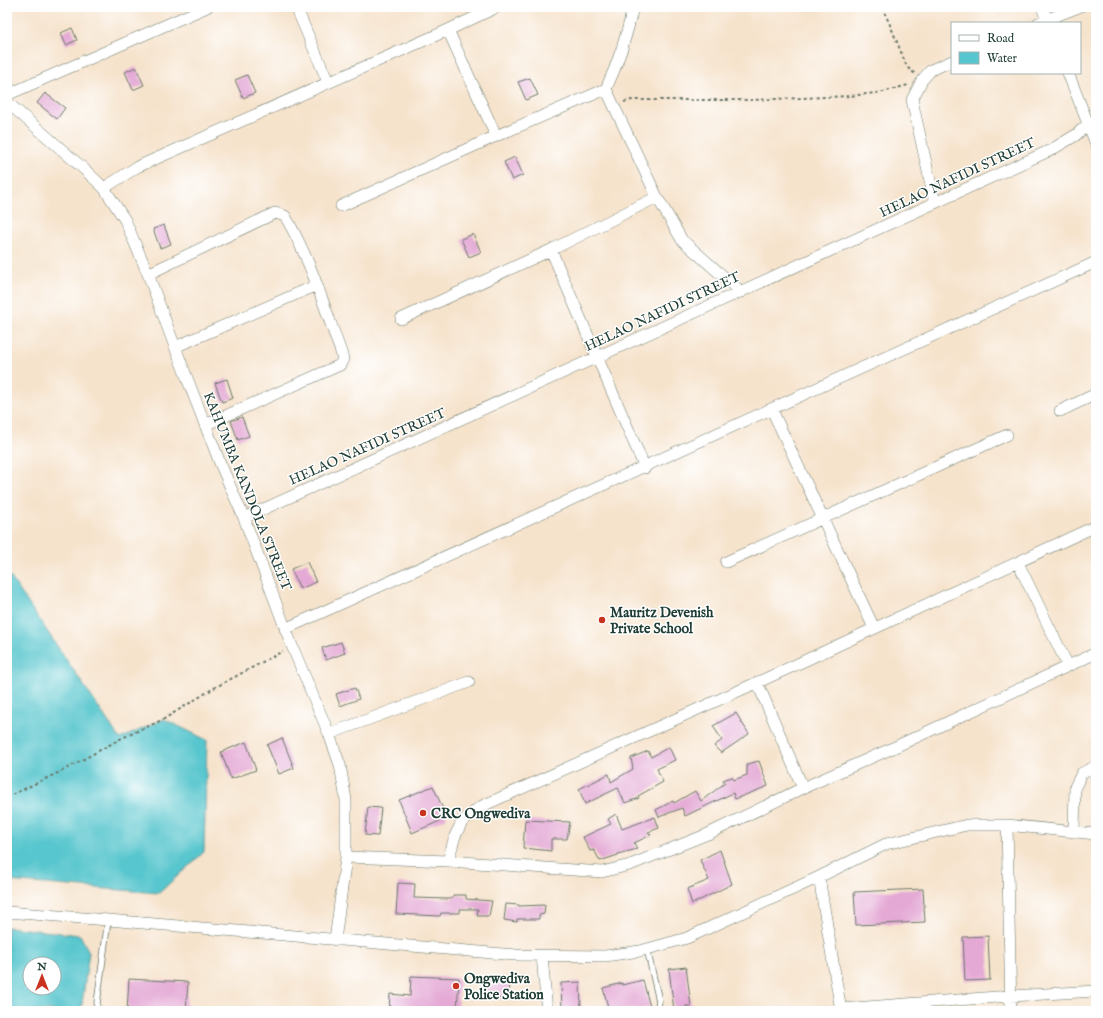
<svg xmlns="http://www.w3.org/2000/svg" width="1103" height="1018" viewBox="0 0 1103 1018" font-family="'IM FELL English',serif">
<rect width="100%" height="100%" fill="#fff"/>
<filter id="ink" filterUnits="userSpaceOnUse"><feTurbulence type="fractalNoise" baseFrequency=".025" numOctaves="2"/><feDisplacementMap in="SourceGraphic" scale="8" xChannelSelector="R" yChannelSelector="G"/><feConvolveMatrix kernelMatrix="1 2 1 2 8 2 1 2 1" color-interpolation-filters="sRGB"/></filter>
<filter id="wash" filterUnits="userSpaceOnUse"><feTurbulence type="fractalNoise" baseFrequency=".012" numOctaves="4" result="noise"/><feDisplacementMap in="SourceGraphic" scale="16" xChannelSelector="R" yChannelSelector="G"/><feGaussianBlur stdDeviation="0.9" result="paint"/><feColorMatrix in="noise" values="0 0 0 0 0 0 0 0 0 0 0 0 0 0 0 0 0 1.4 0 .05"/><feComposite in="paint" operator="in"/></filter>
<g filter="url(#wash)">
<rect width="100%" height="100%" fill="#f6e3cc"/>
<path fill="#58c6ce" stroke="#3c8281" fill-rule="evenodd" d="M7 572 120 739 164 719 207 740 204 852 159 893 7 881Z
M7 927 80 935 89 952 81 1011H7ZM30 964H54V988H30Z"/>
<g id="blocks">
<path fill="#e4a9d5" d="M72 28 77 40 66 45 61 33Z
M136 67 144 85 133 90 125 72Z
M247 75 255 93 243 98 235 80Z
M530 78 538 95 526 100 518 82Z
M45 93 65 108 57 119 37 103Z
M515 157 523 175 512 180 504 162Z
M164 225 171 244 160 248 153 229Z
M473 234 481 252 469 257 461 239Z
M227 379 233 398 222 402 215 383Z
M242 417 249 436 238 440 231 421Z
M307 562 316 582 300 589 291 569Z
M341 642 345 653 326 660 322 648Z
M355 688 359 699 340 706 336 694Z
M736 713 749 734 721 753 714 746 722 740 713 726Z
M282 738 294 768 279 774 267 745Z
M246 742 256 770 231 779 221 752Z
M669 747 675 760 657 769 663 782 638 796 639 798 625 803 618 788 585 804 579 789 609 774 611 782 633 769 631 758 648 751 651 757Z
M759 761 768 786 735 799 733 793 685 816 682 808 659 817 656 810 673 801 674 803 695 791 701 801 725 783 723 780 732 777 734 780 747 775V764Z
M433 786 447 818 412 833 399 800Z
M368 807 381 808 378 836 365 835Z
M616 814 622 829 655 817 659 828 648 832 651 835 634 843 637 849 618 854V855L600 861 594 850 590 851 583 837 611 824 608 819Z
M525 820 570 822 567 839H551V851L523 848Z
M720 850 732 884 692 904 687 889 709 880 700 860Z
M398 883 415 884 414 898 449 899 453 898V895H466V899L492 901 489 916H477L478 909H460V913H441L440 916 396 914Z
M923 889 925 922 856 925 854 892Z
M506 904 519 905V906L545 905 544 914 539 915V919H517V922L504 920Z
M988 936 990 980 965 981 963 937Z
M686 967 691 1006H686L687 1011H674L669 969Z
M411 976 459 978 457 1011H389L390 994 410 996Z
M129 979 188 982 186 1011H127Z
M485 979 510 980 509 999 484 997Z
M643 980 650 1007 635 1010 634 1008 622 1011H609L603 988 622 983V985Z
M580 982 581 1009 562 1010 561 983Z"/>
</g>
</g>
<g filter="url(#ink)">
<use href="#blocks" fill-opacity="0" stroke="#6a7769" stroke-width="1"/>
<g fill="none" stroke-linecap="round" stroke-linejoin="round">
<g stroke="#6a7769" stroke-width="7">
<path id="lane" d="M647 949 659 1001 657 1011
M96 1011 108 920"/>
</g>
<g stroke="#6a7769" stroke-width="12">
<path id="street" d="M296 7 328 82
M1042 7 1048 23
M1038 23 1079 7
M1068 73 1096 144
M7 95 207 7
M7 102 84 169 104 188 125 220 148 274 175 347 220 463 244 518 292 646 329 734 340 765 346 800V857L335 940
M496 136 606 89C618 63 627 36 633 7
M104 188 137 167 448 30 497 7
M657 197 682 240 741 292
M935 203 912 100 922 80 931 70 952 61
M341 206 496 136 448 30
M551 250 657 197 606 89
M148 274 275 213 285 216C310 258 324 306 341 352L343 359 340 365 205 425
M401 319 551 250 645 468
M175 347 317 285
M772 410 874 628
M1060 411 1096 394
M244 518 1051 150 1076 135 1088 124
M726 562 1007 435
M1018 563 1068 666
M285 629C556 508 826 385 1096 262
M757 682 803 788
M329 734 469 682
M1007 825 1011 1011
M1074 832 1075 787 1082 773 1096 766
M346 857 448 861 602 872 630 865 708 834 803 788 895 747 1096 653
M448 861 455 836 462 822 480 807 765 679 1096 526
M819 877 841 1011
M7 912 108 920 516 955 605 956 640 951 687 938 819 877 886 844 967 825H1007L1096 834
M542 956 547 1011
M841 1009 1010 996 1096 991"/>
</g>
<path stroke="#6a7769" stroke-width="2" stroke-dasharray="3 3" stroke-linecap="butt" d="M882 7 891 27 907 67 915 74
M624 102 632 100H752L850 96 883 92 908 85
M7 797 64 770 120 739 164 719 214 688 283 651"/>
<use href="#lane" stroke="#fff" stroke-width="5.5"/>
<use href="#street" stroke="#fff" stroke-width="11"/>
</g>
</g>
<g fill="#c8321e" stroke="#fff" stroke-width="1.5">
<circle cx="602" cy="620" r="4"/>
<circle cx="423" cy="813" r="4"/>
<circle cx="456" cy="986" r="4"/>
</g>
<g text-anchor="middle" stroke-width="3" stroke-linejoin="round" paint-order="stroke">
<g font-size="14" fill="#1f3d34" stroke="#fff">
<text transform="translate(957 177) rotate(-25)" y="5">HELAO NAFIDI STREET</text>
<text transform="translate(662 311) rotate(-25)" y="5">HELAO NAFIDI STREET</text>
<text transform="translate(367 446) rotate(-24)" y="5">HELAO NAFIDI STREET</text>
<text transform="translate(248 491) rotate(68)" y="5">KAHUMBA KANDOLA STREET</text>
</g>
<g font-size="14" font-weight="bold" fill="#1f3d34" stroke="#fff" text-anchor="start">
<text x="610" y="617">Mauritz Devenish<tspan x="610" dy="16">Private School</tspan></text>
<text x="431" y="818">CRC Ongwediva</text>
<text x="464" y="983">Ongwediva<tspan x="464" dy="16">Police Station</tspan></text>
</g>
</g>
<rect width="1103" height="1018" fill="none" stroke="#fff" stroke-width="24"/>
<rect x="951" y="22" width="130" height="52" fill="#ffffff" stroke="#a5b1ae"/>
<rect x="959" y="35" width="20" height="6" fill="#ffffff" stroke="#a5b1ae"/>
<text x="987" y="42" font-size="12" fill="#1f3d34">Road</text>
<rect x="959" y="52" width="20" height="12" fill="#58c6ce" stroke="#a5b1ae"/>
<text x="987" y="62" font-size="12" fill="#1f3d34">Water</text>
<g transform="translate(42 976)"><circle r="19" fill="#ffffff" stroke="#a5b1ae"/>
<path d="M0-3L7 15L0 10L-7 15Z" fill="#c8321e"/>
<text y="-6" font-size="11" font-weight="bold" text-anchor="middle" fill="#1f3d34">N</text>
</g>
</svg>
